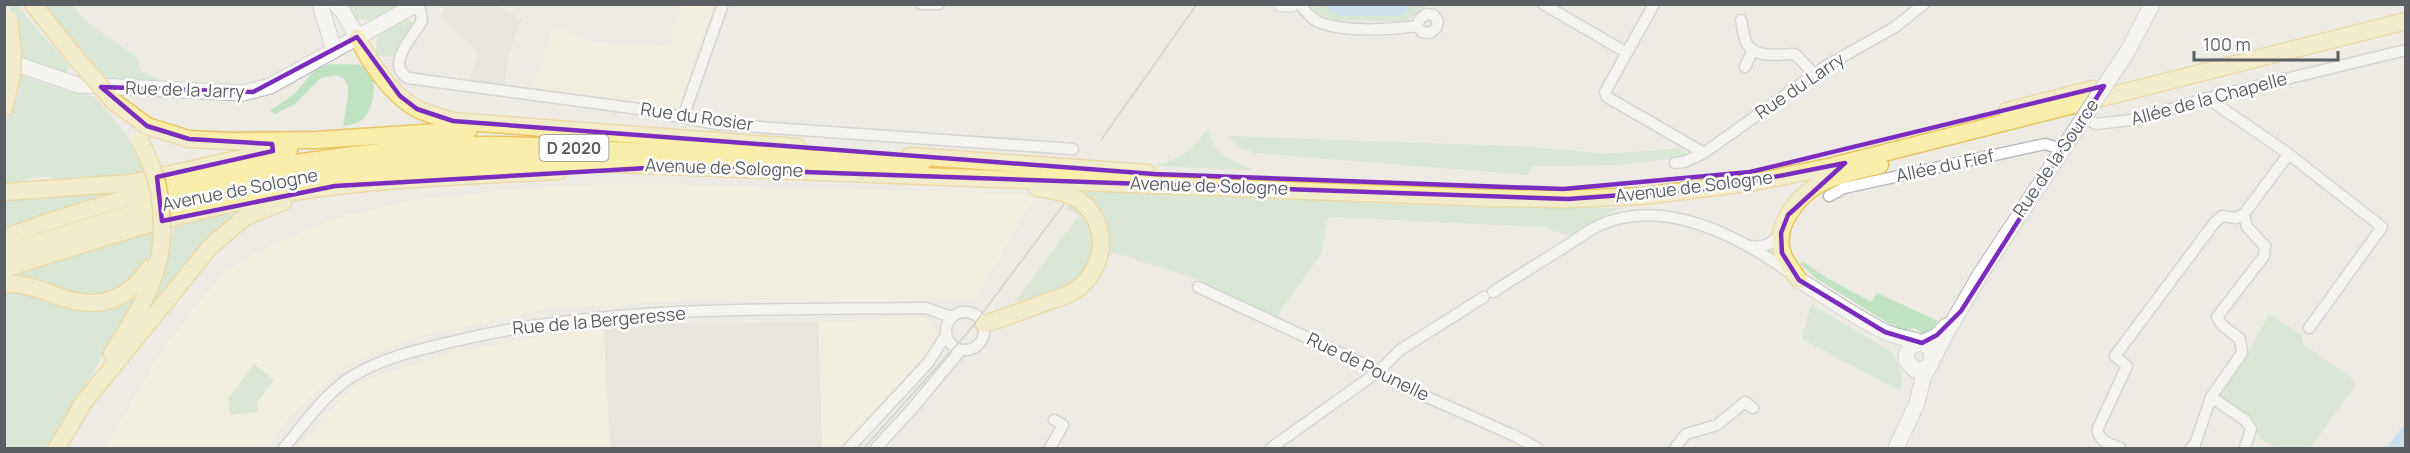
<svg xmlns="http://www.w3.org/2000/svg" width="2410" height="453" viewBox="0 0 2410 453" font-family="Manrope,sans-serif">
<rect width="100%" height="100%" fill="#edebe3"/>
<path fill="#fbf4da" d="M681 5H715L695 55 681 110 533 88 553 27 592 42 668 46Z
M663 184 1036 194 974 301H681L547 309 417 337 348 364 295 411 266 448H110L107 445 159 355 196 306 226 270 271 245 335 218 414 200 559 185Z
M925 318 933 324 935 332V342L929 354 841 448H822L818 322Z
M604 329 610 448H298L357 383 451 353 541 336Z"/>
<path fill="#dfddd8" d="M495 4 522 19 509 53 504 85 468 84 478 53 441 17 445 5Z
M818 322 822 448H610L604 329 688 323Z"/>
<path fill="#c1e3c2" d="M9 5H18L36 28 68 64 67 75 20 57 16 25Z
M43 5H71L88 23 139 59 140 71 166 83 110 82Z
M343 5H401C381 16 358 32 343 5Z
M1311 5H1427L1406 22 1336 20 1317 13Z
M405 19 411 21 414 26 396 57 376 56C373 34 388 29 405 19Z
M330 64C339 65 354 63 363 66 380 73 374 106 365 117 360 123 350 125 343 126L348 96V85L343 78 336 75 321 78 295 104 275 114 270 111 294 94 316 69Z
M21 75C46 85 67 93 94 96 115 121 137 143 147 175L100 183 37 176 5 187V124L19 92Z
M1207 128 1214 146 1223 156 1253 170 1155 166C1178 160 1195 150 1207 128Z
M1228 136 1533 147 1607 154 1682 148 1688 157 1617 165 1532 166 1528 175 1254 153 1239 147Z
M145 184 5 231V200Z
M1059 186 1409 205 1619 208 1568 236 1544 227 1328 217 1321 254 1278 314 1281 320 1199 280 1113 252 1102 268 1107 238Z
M1070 204 1085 212 1096 246 1082 278 1062 290 1015 302 1079 215 1066 209Z
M239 207 246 211 219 227 116 360C139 315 165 273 175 224Z
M155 227 153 246 147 261 120 292 91 297 5 277Z
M1803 262 1827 278 1871 302 1877 293 1938 321 1929 333 1923 334 1915 328 1901 331 1817 279 1800 264Z
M5 291 27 294 49 303 73 308 138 294 50 448H5Z
M1811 304 1892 352 1902 374 1900 391 1802 339Z
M2269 314 2302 335 2303 344 2353 379 2355 386 2310 448H2276L2261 439 2250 421 2218 397 2243 362Z
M254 364 274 380 257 402 258 412 230 415 228 399Z"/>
<path fill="#a7d4f9" d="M1328 5V4L1410 5 1404 14 1395 16H1339L1328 9Z
M2405 424V448H2386Z"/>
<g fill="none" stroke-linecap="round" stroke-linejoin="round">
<g stroke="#b6b9bd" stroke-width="13">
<path id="street" d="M419 4 422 21C413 36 385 65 408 78L639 109 717 124 1073 149
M921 4H939
M1300 4C1306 12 1312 20 1321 23 1347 32 1390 30 1417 26L1422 32 1430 33 1436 28 1438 21 1434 15 1426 14 1420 19 1417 26
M1543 4 1627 53
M1654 4 1605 92 1607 97 1704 153
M1741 20C1743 27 1743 38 1747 44 1756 59 1780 54 1795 54L1814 74
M1745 67 1753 50
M2207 98 2286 152 2382 227 2309 328
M683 117 723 4
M2084 117 2096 124 2139 119 2207 98 2406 50
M1675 163 1684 162 1704 153 1826 66 1895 27 1924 4
M1829 196 1844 188 2045 144 2062 149
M1749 246C1764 248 1771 245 1781 233
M1198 287 1379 371 1391 381 1513 435 1537 448
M1493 292C1516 277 1539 263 1563 248 1574 241 1586 232 1598 226 1662 196 1737 235 1789 272
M946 331a19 19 0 1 1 38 0a19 19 0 1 1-38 0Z
M2211 397 2245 420 2251 429 2245 448
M284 448C303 425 327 391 353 376 382 358 418 350 451 342 606 304 768 310 926 308L951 317
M849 448 928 363 946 335
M876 448 911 410 961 350
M1050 448 1063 425 1054 420
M1271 448 1379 371 1400 350 1484 297
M1675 448 1686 434 1717 425 1745 402 1753 408
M2120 448C2110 444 2097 441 2098 428L2127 366 2115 356 2215 222 2222 216 2236 218 2244 214 2288 155
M2191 448 2195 444 2211 397 2242 353 2240 339 2222 325 2217 317 2264 256 2265 246 2247 227 2244 214"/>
</g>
<g stroke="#b5b8bd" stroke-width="17">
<path id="secondary" d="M320 4 334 50
M336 4 343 12 357 37
M1281 4H1291
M2129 49 2152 4
M4 57 22 66 78 85 243 93 270 86 417 4
M1799 280C1827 297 1855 317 1885 332 1899 339 1923 338 1932 351L1931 364 1924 369 1915 370 1906 360C1905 341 1922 345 1935 337 1939 334 1943 330 1946 326
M1896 448 1917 403 1923 378 1943 339 1980 275 2069 140"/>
</g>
<g stroke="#e8c562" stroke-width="19">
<path id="primary" d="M33 4 76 58
M357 37C371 64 390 94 417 109 427 114 441 117 453 121L797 147
M112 100 147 126 189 139 230 141 316 140 469 130
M4 108 12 75
M2007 111 2093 89
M910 156 1147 173
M4 192 131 183 250 156 289 150
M4 238C136 187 292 158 432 147 497 142 563 148 628 151 726 155 824 159 922 163
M4 255C113 216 224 185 339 170 396 163 454 161 511 160L1492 198 1568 199 1643 196 1755 182 1828 167 2406 21
M4 269C90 242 176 213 264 197 361 179 461 176 559 171
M1799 280C1793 271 1785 262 1782 252 1774 225 1799 195 1821 183 1839 174 1861 170 1880 165
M4 284C26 282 44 292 64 298 100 310 129 299 149 268
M984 324C1004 318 1024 310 1044 303 1054 299 1066 297 1074 291 1104 271 1111 230 1084 204 1073 194 1051 189 1037 188
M112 354C134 319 160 280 162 237
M80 407 210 247 245 217 283 202
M57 448 85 400"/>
</g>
<use href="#street" stroke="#fff" stroke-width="10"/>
<use href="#secondary" stroke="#fff" stroke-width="15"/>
<use href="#primary" stroke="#f9eeac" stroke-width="16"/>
<path stroke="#b2b3b3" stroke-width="1.5" d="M1101 140 1197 4
M864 448 969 331 1064 204"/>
<g stroke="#b5b8bd" stroke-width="17" stroke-linecap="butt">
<path id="secondary-bridge" d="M2069 140 2129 49"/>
</g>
<g stroke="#e8c562" stroke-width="19" stroke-linecap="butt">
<path id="primary-bridge" d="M9 20 13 54 12 75
M76 58 109 96
M140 141C159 178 162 196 162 237"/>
</g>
<use href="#secondary-bridge" stroke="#fff" stroke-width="15"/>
<use href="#primary-bridge" stroke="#f9eeac" stroke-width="16"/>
</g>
<path d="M0 0H2410V453H0ZM357 37 400 96 417 109 453 121 1154 174 1563 189 1750 172 2104 86 1961 311 1937 335 1922 343 1885 332 1799 280 1782 253 1781 233 1788 215 1845 163 1718 188 1568 199 665 167 335 186 162 221 157 177 273 151 272 144 189 139 147 126 101 87 253 92Z" fill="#edebe3" fill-opacity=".55" fill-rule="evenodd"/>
<path fill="none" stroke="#7b2cbf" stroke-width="4.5" stroke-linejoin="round" d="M357 37 400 96 417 109 453 121 1154 174 1563 189 1750 172 2104 86 1961 311 1937 335 1922 343 1885 332 1799 280 1782 253 1781 233 1788 215 1845 163 1718 188 1568 199 665 167 335 186 162 221 157 177 273 151 272 144 189 139 147 126 101 87 253 92Z"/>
<g text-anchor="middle" stroke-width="5" stroke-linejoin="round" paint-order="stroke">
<rect fill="#fff" stroke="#8c8f92" stroke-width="1.5" x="539.5" y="135" width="69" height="26" rx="4.5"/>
<g font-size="16" font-weight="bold" fill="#5b5f63">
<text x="574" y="154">D 2020</text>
</g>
<g font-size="18" fill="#5b5f63" stroke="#fff">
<text transform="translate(1800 86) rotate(-34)" y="6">Rue du Larry</text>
<text transform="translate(185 90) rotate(2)" y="6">Rue de la Jarry</text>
<text transform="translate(2209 99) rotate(-15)" y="6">Allée de la Chapelle</text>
<text transform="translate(697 117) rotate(8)" y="6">Rue du Rosier</text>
<text transform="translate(2056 158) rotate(-56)" y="6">Rue de la Source</text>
<text transform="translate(1945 166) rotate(-12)" y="6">Allée du Fief</text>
<text transform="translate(724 168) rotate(2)" y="6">Avenue de Sologne</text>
<text transform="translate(1209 186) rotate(2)" y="6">Avenue de Sologne</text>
<text transform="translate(1694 187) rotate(-7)" y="6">Avenue de Sologne</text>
<text transform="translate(240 190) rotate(-11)" y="6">Avenue de Sologne</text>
<text transform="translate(599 321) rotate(-5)" y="6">Rue de la Bergeresse</text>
<text transform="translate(1368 367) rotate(26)" y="6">Rue de Pounelle</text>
</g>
</g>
<rect width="2410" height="453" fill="none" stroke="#5b5f63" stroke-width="12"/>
<path d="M2194 51v9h144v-9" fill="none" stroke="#5b5f63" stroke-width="3"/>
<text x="2203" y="51" font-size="18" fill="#5b5f63" stroke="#ffffff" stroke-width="4.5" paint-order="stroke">100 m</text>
</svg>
